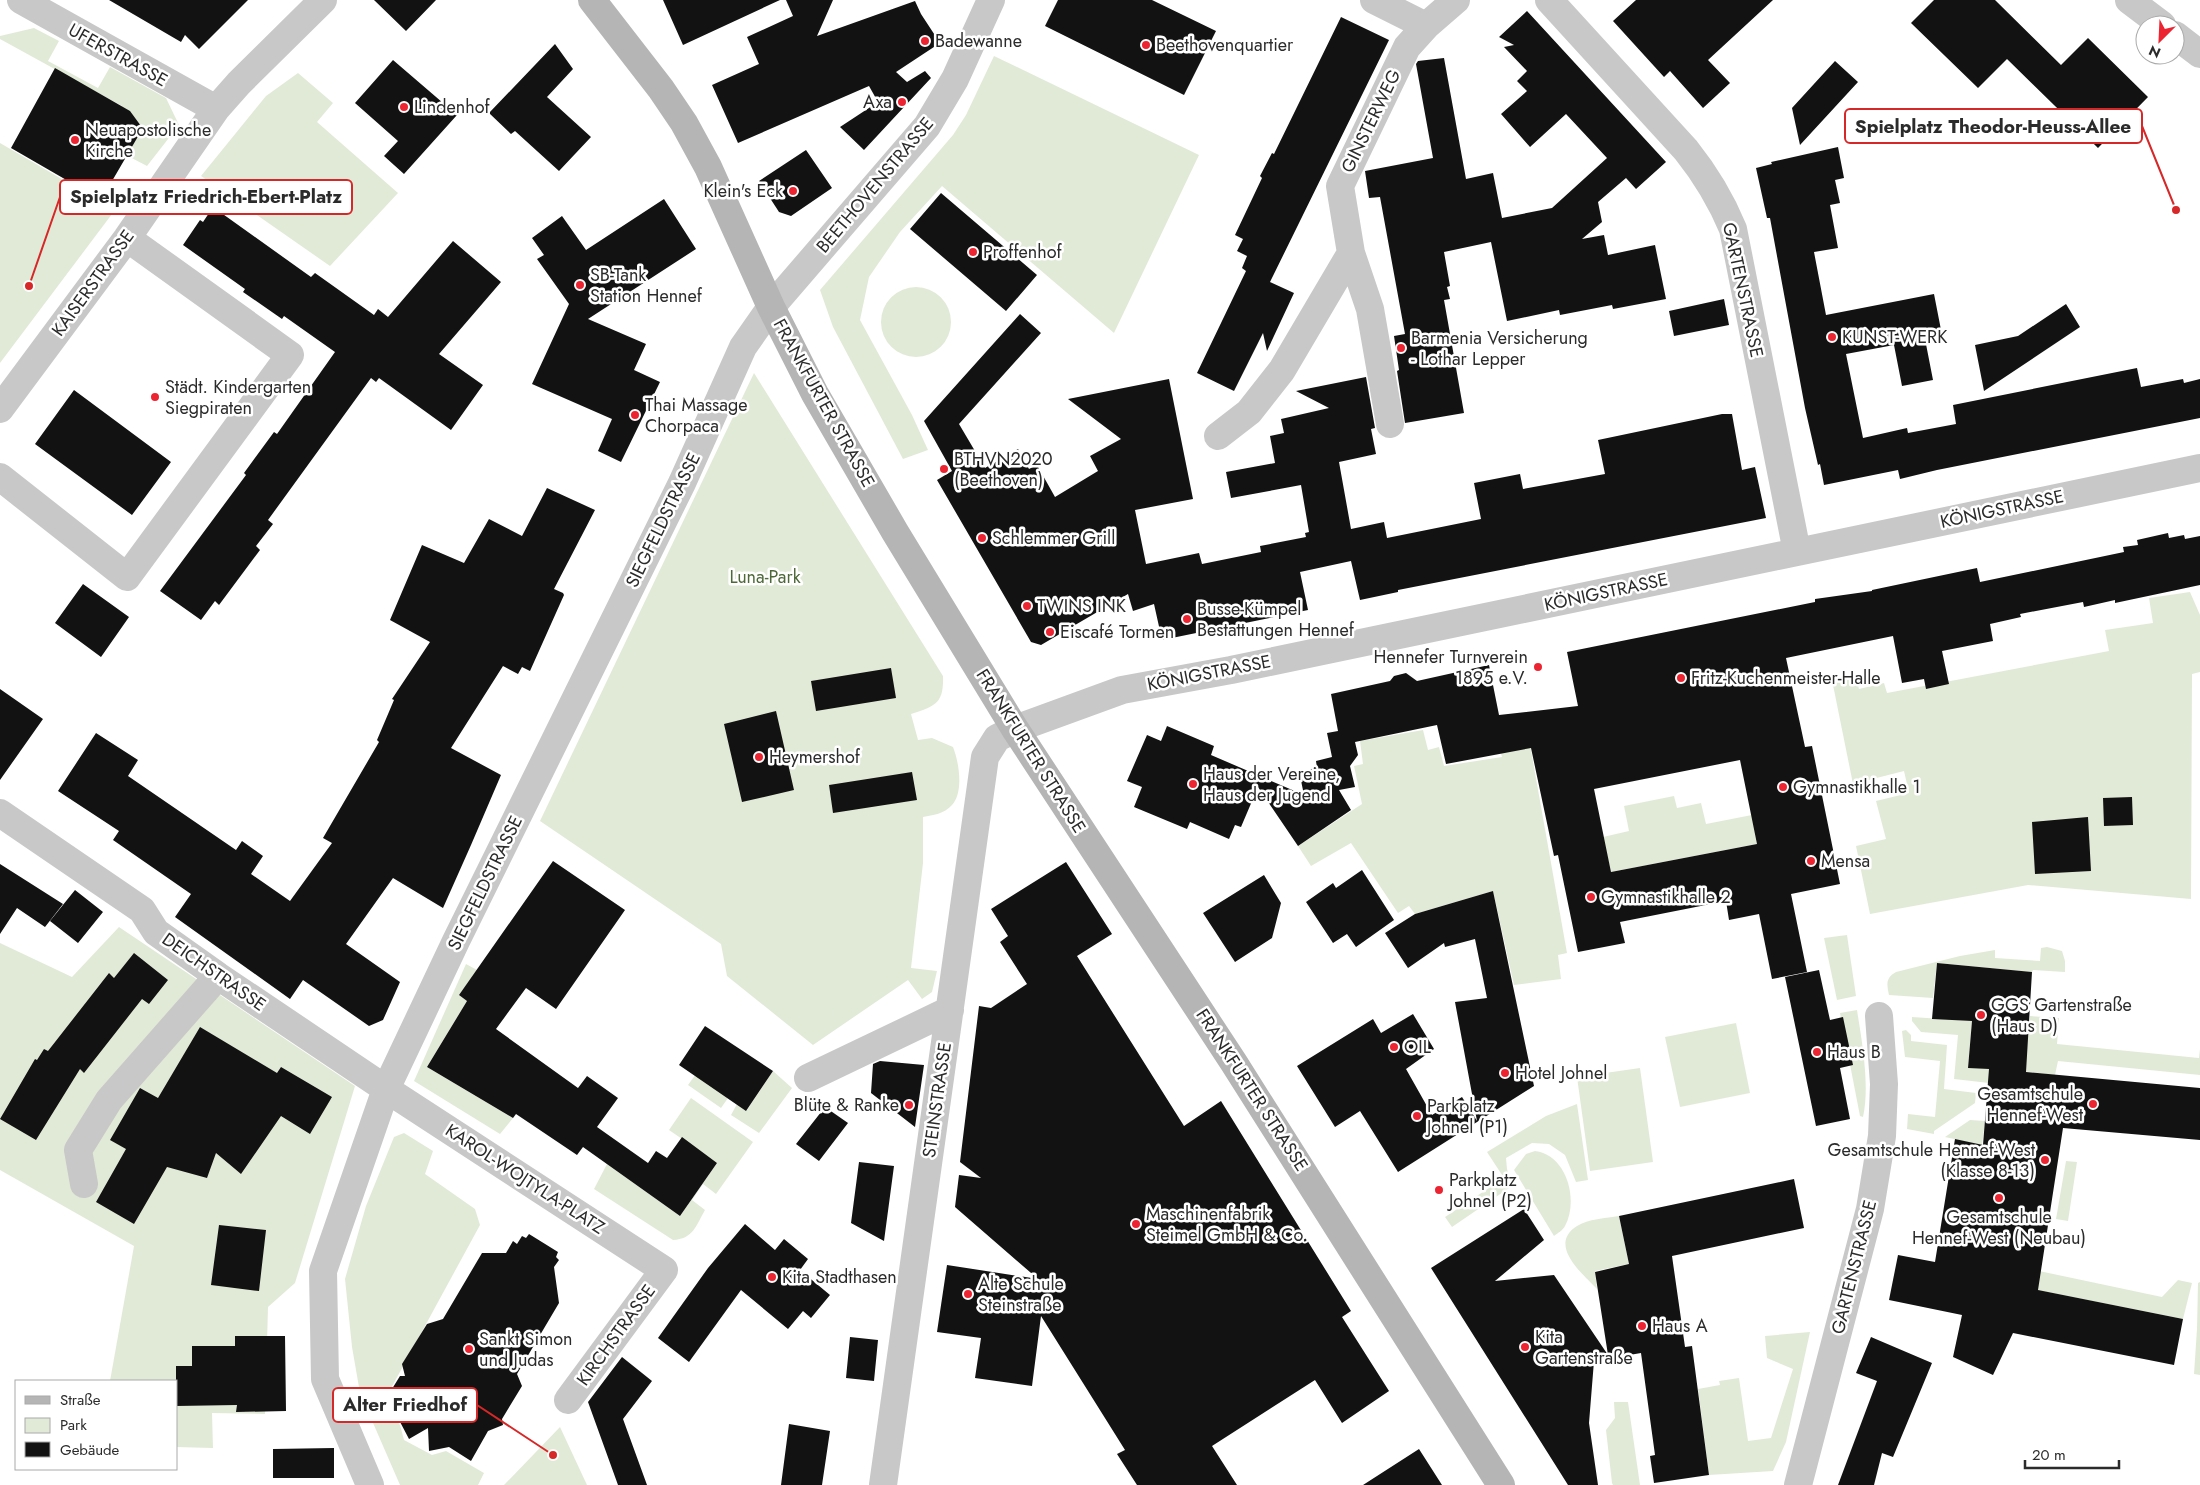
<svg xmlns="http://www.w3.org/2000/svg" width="2200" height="1485" viewBox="0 0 2200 1485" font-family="Jost,sans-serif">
<rect width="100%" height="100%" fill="#fff"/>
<path fill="#e1ead7" d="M34 28 59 41 48 61 98 88 110 67 166 98 179 125 147 166 126 155 140 133 141 126 135 118 120 109 122 106 0 39V36Z
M994 56 1199 155 1114 333 942 186 900 232 869 277 860 320 912 415 928 450 903 459 833 327 820 290 953 135 966 115Z
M298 73 333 103 317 122 398 193 330 266 201 176 266 96Z
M0 143 115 210 0 363Z
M881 322a35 35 0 1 1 70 0a35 35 0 1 1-70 0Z
M754 373 943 676C944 704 935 706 911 714L918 740 932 738 953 747C959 762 964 792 952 805 944 814 933 815 923 817V863L911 968 937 971 932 992 922 999 908 980 813 1045 727 976 721 944 540 821Z
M2190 592 2200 615V672L2192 674 2191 899 2028 885 1870 914 1856 846 1886 839 1876 801 1909 793 1904 771 1853 784 1832 680 1855 675 1859 689 1884 683 1887 693 2109 651 2105 630 2153 623 2149 598Z
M1423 730 1428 750 1439 747 1444 766 1502 757 1498 743 1529 739 1567 953 1558 955 1561 979 1514 985 1493 891 1415 914 1409 906 1398 913 1351 843 1311 866 1298 846 1362 804 1354 766 1363 764 1360 741Z
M1674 796 1677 808 1701 803 1706 824 1752 815 1757 844 1611 872 1603 837 1629 831 1624 806Z
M119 927 355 1086 295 1283 268 1307 265 1414 212 1413 213 1448 176 1447V1381H110L134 1246 0 1170V943L72 977Z
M1847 935 1856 996 1837 1000 1824 938Z
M2047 947 2062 951 2065 961V972L2033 970 2032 972 1937 963 1933 998 1889 995C1887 985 1885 978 1896 972L1960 956 1995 950V958L2040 961 2041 948Z
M466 964 477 970 459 995 467 1001 427 1067 513 1118 500 1134 414 1081Z
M1857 1010C1862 1042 1870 1085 1863 1117L1860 1116 1840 1013Z
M2030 1016 2059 1018 2057 1044 2199 1058 2200 1049V1075L2058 1061 2055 1075 2020 1071 2027 1048Z
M1912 1017 1972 1021 1968 1067 1990 1069 1989 1083 1954 1079 1958 1035 1921 1032 1912 1021Z
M1736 1023 1750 1093 1680 1107 1665 1037Z
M1906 1030 1911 1035V1041L1947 1045 1944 1089 1976 1093 1975 1103 1934 1131V1134L1907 1129 1908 1114 1935 1117 1940 1061 1905 1057 1902 1031Z
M706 1060 728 1098 721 1108 688 1085Z
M1640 1068 1653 1162 1590 1171 1577 1077Z
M773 1071 792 1088 759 1133 731 1115 737 1104 747 1110Z
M691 1098 753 1142 716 1194 703 1184 692 1200 705 1210C696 1226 693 1239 673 1240L594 1189 607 1164 680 1216 717 1163 669 1130Z
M1577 1104 1588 1180 1576 1182 1565 1155 1549 1144 1532 1143 1506 1158 1507 1169 1512 1186 1452 1227 1445 1217 1504 1178 1487 1152 1546 1116Z
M1970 1120 1985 1121 1982 1145 1945 1137Z
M404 1133 433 1151 425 1174 475 1209 480 1225 383 1403 400 1425 404 1440 432 1455 446 1451 484 1473 478 1485H400L360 1393 352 1347 345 1279 366 1206 394 1137Z
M1535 1151C1567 1155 1579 1200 1565 1226 1563 1230 1558 1233 1554 1236L1514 1170 1526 1154Z
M2066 1161 2077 1162 2068 1221 2056 1219Z
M1619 1216 1629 1264 1595 1271 1597 1289C1583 1274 1547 1245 1577 1226 1588 1219 1606 1218 1619 1216Z
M2006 1264 2162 1297 2178 1280 2192 1283 2183 1319 2002 1283Z
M2200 1282V1375L2194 1374 2197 1329 2198 1283Z
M1810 1332 1786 1442 1773 1471 1709 1475 1698 1389 1720 1385 1719 1381 1739 1378 1748 1441 1771 1438 1793 1369 1767 1358 1765 1336Z
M1614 1402H1628L1640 1485H1613L1612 1483 1606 1430 1615 1418Z
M560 1427 587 1485H504L505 1484Z"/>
<path fill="#121212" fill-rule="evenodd" d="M109 0H248L199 49 185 35 181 42Z
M374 0H436L406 31Z
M663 0H780L683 45Z
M786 0H833L817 36 915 1 921 14 940 43 896 72 907 82 925 71 931 78 864 150 840 127 878 102 869 86 738 143 712 85 759 64 747 37 793 16Z
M1058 0H1152L1216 31 1184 95 1045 26Z
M1636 0H1773L1708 60 1730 83 1703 108 1670 71 1664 77 1613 21Z
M1934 0H1995L2061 65 2088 38 2148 97 2098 148 2007 59 1978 88 1911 23Z
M1527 11 1666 162 1636 189 1626 178 1598 202 1602 222 1582 239 1604 235 1608 255 1655 245 1666 299 1613 309 1612 305 1560 315 1559 310 1507 321 1491 242 1444 252 1450 286 1447 287 1450 299 1444 300 1464 413 1405 423 1397 371 1399 370 1394 336 1405 334 1380 197 1369 198 1365 171 1433 158 1416 64 1418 61 1444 58 1466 179 1493 173 1502 218 1552 208 1607 158 1566 114 1530 147 1501 114 1527 91 1517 81 1527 71 1504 47 1514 45 1499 37Z
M1341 17 1389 40 1270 282 1294 293 1267 351 1263 333 1234 391 1197 373 1246 271 1242 268 1247 256 1237 251 1243 239 1235 235 1262 178 1260 176 1272 153 1274 154Z
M555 44 573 69 547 97 591 137 559 171 515 131 511 134 489 113Z
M393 60 457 115 404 174 384 156 398 141 355 103Z
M1835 61 1858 82 1800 145 1792 108Z
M55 68 130 111 141 126 140 133 101 200 11 148Z
M1838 147 1844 178 1835 180 1840 203 1830 205 1838 248 1814 252 1826 315 1934 294 1942 335 1925 339 1933 380 1902 386 1894 345 1846 354 1863 438 1907 428 1908 433 1956 424 1953 405 2137 368 2141 387 2183 379 2184 383 2200 379V418L1937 470 1900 479 1898 470 1824 485 1820 464 1818 465 1805 408 1770 218H1767L1756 168 1772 164 1771 162Z
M806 150 832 188 791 216 779 212 759 181Z
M941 193 1037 275 1006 311 910 229Z
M664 199 696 249 588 319 646 344 634 370 660 382 621 462 598 451 612 419 532 384 569 304 537 259 544 255 532 238 562 216 586 250Z
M213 207 311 277 315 273 374 315 378 309 388 317 453 241 501 282 439 354 483 385 451 430 379 378 376 382 371 378 268 520 273 524 256 546 260 550 219 605 215 601 201 620 160 591 246 475 244 473 274 432 277 434 335 352 284 316 282 319 243 292 245 289 183 245 200 220 203 222Z
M1724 299 1729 325 1674 336 1669 311Z
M2066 304 2080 327 1984 391 1975 345 2018 336Z
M1020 314 1041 333 959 424 985 468 1018 449 1029 469 1037 465 1055 497 1098 471 1090 456 1121 439 1068 399 1169 379 1193 499 1135 510 1146 564 1199 553 1202 564 1261 552 1260 546 1306 537 1305 533 1309 532 1301 485 1231 498 1226 472 1275 463 1270 436 1284 433 1281 419 1329 408 1296 391 1366 377 1375 428 1371 429 1376 454 1339 462 1351 529 1384 522 1387 538 1481 519 1474 483 1520 474 1523 489 1605 474 1598 440 1722 414H1732L1742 470 1755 467 1766 518 1398 590V592L1360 600 1351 561 1300 572 1308 610 1162 640 1154 604 1133 611 1128 594 1041 645 1031 642 937 480 952 471 924 421Z
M74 390 171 462 132 515 35 444Z
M547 488 595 510 554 589 563 593 564 595 530 671 522 667 518 674 503 666 451 748 501 775 471 845 443 908 393 878 346 944 400 982 383 1020 369 1026 303 980 290 999 175 917 191 894 113 840 119 831 58 791 96 733 138 760 128 776 236 850 242 841 263 856 251 874 290 901 332 843 323 838 379 742 377 740 394 700 392 699 430 642 390 620 422 545 464 563 489 519 522 536Z
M2168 533 2169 538 2184 535 2185 539 2200 536V585L2115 603V600L2084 607 2083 602 2020 614 2021 617 1990 624 1993 641 1942 651 1949 684 1926 689 1924 679 1902 683 1893 636 1786 658 1805 747 1812 746 1840 884 1791 894 1807 972 1772 979 1759 914 1729 920 1726 901 1620 922 1625 943 1578 952 1558 855 1554 856 1531 748 1446 764 1437 725 1355 742 1358 755 1350 766 1355 787 1339 790 1351 810 1298 846 1258 787 1241 827 1235 825 1229 839 1190 822 1187 829 1134 807 1142 787 1127 781 1147 735 1161 741 1167 726 1214 746 1211 755 1304 795 1299 771 1317 768 1316 761 1332 757 1327 733 1338 731 1331 694 1390 681 1394 676 1406 673 1417 681 1489 665 1499 715 1578 706 1567 652 1815 602V599L1872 591V590L1977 568 1980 582 2124 552 2123 547 2138 545 2137 540ZM1740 760 1757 844 1611 872 1594 789Z
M83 584 129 617 101 657 55 623Z
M891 668 896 698 816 711 811 681Z
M0 689 43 719 0 780Z
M776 711 794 790 742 802 724 724Z
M912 772 917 800 833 813 829 785Z
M2132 797 2133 825 2104 826 2103 798Z
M2088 817 2091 871 2035 874 2032 822Z
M553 861 625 910 556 1009 526 988 496 1029 578 1088 587 1076 618 1098 597 1127 648 1163 656 1151 667 1158 682 1137 717 1163 680 1216 583 1147 577 1155 516 1114 513 1118 427 1067 467 1001 459 995Z
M1066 862 1112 934 1077 956 1184 1126 1221 1101 1351 1311 1342 1317 1389 1391 1342 1423 1315 1380 1212 1446 1237 1485H1137L1117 1454 1125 1450 1041 1316 1032 1386 975 1378 981 1338 937 1332 947 1265 1038 1279 955 1207 959 1175 981 1178 960 1162 979 1006 991 1008 1027 984 1000 942 1008 936 991 909Z
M0 864 63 904 45 927 17 908 0 934Z
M1362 870 1394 920 1356 947 1347 934 1333 943 1306 902 1333 883 1336 888Z
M1264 875 1281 903 1272 938 1235 962 1203 913Z
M75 890 103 912 78 943 50 921Z
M1493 891 1534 1086 1398 1172 1360 1111 1335 1127 1297 1066 1373 1019 1381 1033 1413 1014 1434 1049 1406 1069 1432 1115 1462 1097 1477 1121 1455 1002 1487 998 1475 939 1445 947 1444 943 1408 968 1385 933 1415 914Z
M134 953 168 980 149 1004 142 999 84 1073 80 1069 36 1140 0 1119 35 1059 37 1060 44 1049 48 1051 109 973 114 978Z
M1937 963 2032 972 2026 1072 2200 1088V1140L2063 1128 2038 1290 2183 1319 2174 1365 2013 1333 1993 1375 1953 1357 1962 1315 1889 1300 1898 1255 1935 1262 1955 1139 1983 1145 1989 1069 1968 1068 1972 1021 1932 1019Z
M1819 970 1830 1020 1843 1017 1853 1065 1840 1068 1850 1119 1816 1126 1785 977Z
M705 1026 773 1071 746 1111 679 1065Z
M200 1027 277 1073 281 1067 332 1097 310 1134 281 1116 241 1174 216 1153 207 1178 167 1167 134 1224 96 1202 126 1149 110 1140 140 1088 158 1098Z
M880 1061 924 1065 915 1127 871 1093 873 1064Z
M825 1107 848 1123 819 1161 796 1144Z
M859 1162 894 1166 884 1241 851 1223Z
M1794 1179 1804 1228 1672 1256 1685 1347 1692 1346 1709 1475 1654 1483 1650 1456 1655 1455 1641 1353 1594 1361 1589 1423 1598 1485H1568L1431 1268 1524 1209 1544 1240 1495 1281 1554 1275 1608 1355 1595 1272 1629 1264 1619 1216Z
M745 1224 775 1250 784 1239 808 1259 800 1270 830 1295 811 1318 803 1311 788 1329 741 1290 689 1362 658 1338 708 1268Z
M219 1225 266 1230 259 1291 211 1285Z
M529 1234 558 1252 556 1257 559 1260 554 1267 559 1303 517 1374 522 1386 502 1419 503 1425 488 1431 471 1461 449 1447 429 1451 428 1428 409 1439 387 1397 400 1376H405L402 1364 427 1324 443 1319 482 1253H506L513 1241 517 1244 522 1236 526 1238Z
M235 1336H285L286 1411 236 1412 237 1405 176 1406V1366H192V1346H235Z
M850 1337 878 1340 874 1381 846 1378Z
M1871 1337 1932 1363 1893 1457 1882 1453 1874 1485H1838L1877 1381 1856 1373Z
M622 1357 652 1381 623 1419 647 1485H618L588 1402Z
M789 1424 830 1431 822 1485H781Z
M334 1448V1478H273V1449Z
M1419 1449 1442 1485H1363Z"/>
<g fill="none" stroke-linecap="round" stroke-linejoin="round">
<path stroke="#c8c8c8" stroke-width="28" d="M21 0 216 109
M1374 0 1426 26
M1549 0 1686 150C1706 175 1721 200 1733 229L1797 552
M1351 253 1370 309 1390 424
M0 409 127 238 216 109 239 83 323 0
M1218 436 1249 412 1282 370 1351 253 1340 186 1407 47 1426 26 1456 0
M0 477 127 577 290 355 127 238
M0 813 142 910 156 932 218 976 386 1089 664 1270 568 1400
M808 1078 950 1010
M84 1184 78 1150 109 1100 218 976
M370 1485 325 1379 323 1271 386 1089 456 941 682 483 743 347 771 307
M883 1485 985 757 997 738 1015 729 1122 690 1231 670 2200 468
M1798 1485 1870 1209 1882 1136 1884 1084 1879 1016"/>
<path stroke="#c8c8c8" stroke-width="28" d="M2129 0 2162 25
M2175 35 2200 54
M771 307 927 126 955 79 991 0"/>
<path stroke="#b5b5b5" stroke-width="28" d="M592 0 661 89 684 123 708 167 771 307 815 394 895 532 1015 729 1234 1063 1501 1485"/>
</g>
<g fill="#ec2431" stroke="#fff" stroke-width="2">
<circle cx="925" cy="41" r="5"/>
<circle cx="1146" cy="45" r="5"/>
<circle cx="902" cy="102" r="5"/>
<circle cx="404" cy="107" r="5"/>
<circle cx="75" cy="140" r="5"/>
<circle cx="793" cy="191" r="5"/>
<circle cx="973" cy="252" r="5"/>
<circle cx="580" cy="285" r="5"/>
<circle cx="1832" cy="337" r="5"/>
<circle cx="1401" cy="348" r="5"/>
<circle cx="155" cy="397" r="5"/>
<circle cx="635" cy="415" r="5"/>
<circle cx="944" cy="469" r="5"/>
<circle cx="982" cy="538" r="5"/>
<circle cx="1027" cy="606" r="5"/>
<circle cx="1187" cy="619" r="5"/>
<circle cx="1050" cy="632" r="5"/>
<circle cx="1538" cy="667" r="5"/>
<circle cx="1681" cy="678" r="5"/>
<circle cx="759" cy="757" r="5"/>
<circle cx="1193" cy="784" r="5"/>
<circle cx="1783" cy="787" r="5"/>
<circle cx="1811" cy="861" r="5"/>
<circle cx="1591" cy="897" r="5"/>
<circle cx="1981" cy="1015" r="5"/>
<circle cx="1394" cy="1047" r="5"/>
<circle cx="1817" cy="1052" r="5"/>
<circle cx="1505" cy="1073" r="5"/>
<circle cx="2093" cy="1104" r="5"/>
<circle cx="909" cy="1105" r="5"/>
<circle cx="1417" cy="1116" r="5"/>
<circle cx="2045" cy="1160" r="5"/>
<circle cx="1439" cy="1190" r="5"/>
<circle cx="1999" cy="1198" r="5"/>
<circle cx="1136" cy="1224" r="5"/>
<circle cx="772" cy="1277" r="5"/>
<circle cx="968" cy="1294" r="5"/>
<circle cx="1642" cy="1326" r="5"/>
<circle cx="1525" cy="1347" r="5"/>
<circle cx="469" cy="1349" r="5"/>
</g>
<g text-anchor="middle" stroke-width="5" stroke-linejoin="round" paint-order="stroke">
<g font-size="18" fill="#2b2b2b" stroke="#fff" text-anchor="start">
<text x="935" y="47">Badewanne</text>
<text x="1156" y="51">Beethovenquartier</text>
<text x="892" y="108" text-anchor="end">Axa</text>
<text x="414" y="113">Lindenhof</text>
<text x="85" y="136">Neuapostolische<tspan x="85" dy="21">Kirche</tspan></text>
<text x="783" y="197" text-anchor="end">Klein's Eck</text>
<text x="983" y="258">Proffenhof</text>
<text x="590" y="281">SB-Tank<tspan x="590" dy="21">Station Hennef</tspan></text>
<text x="1842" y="343">KUNST-WERK</text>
<text x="1411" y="344">Barmenia Versicherung<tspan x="1411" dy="21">- Lothar Lepper</tspan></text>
<text x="165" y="393">Städt. Kindergarten<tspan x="165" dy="21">Siegpiraten</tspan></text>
<text x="645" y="411">Thai Massage<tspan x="645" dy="21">Chorpaca</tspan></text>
<text x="954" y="465">BTHVN2020<tspan x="954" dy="21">(Beethoven)</tspan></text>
<text x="992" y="544">Schlemmer Grill</text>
<text x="1037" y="612">TWINS INK</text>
<text x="1197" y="615">Busse-Kümpel<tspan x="1197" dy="21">Bestattungen Hennef</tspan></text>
<text x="1060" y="638">Eiscafé Tormen</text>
<text x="1528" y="663" text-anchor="end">Hennefer Turnverein<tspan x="1528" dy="21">1895 e.V.</tspan></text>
<text x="1691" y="684">Fritz-Kuchenmeister-Halle</text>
<text x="769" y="763">Heymershof</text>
<text x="1203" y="780">Haus der Vereine,<tspan x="1203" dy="21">Haus der Jugend</tspan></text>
<text x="1793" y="793">Gymnastikhalle 1</text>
<text x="1821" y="867">Mensa</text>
<text x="1601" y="903">Gymnastikhalle 2</text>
<text x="1991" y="1011">GGS Gartenstraße<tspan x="1991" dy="21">(Haus D)</tspan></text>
<text x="1404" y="1053">OIL</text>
<text x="1827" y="1058">Haus B</text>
<text x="1515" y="1079">Hotel Johnel</text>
<text x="2083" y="1100" text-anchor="end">Gesamtschule<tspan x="2083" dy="21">Hennef-West</tspan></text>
<text x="899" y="1111" text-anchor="end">Blüte &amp; Ranke</text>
<text x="1427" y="1112">Parkplatz<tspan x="1427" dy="21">Johnel (P1)</tspan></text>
<text x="2035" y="1156" text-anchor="end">Gesamtschule Hennef-West<tspan x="2035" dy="21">(Klasse 8-13)</tspan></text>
<text x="1449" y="1186">Parkplatz<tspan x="1449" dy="21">Johnel (P2)</tspan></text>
<text x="1146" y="1220">Maschinenfabrik<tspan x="1146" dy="21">Steimel GmbH &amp; Co.</tspan></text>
<text x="1999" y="1223" text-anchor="middle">Gesamtschule<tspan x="1999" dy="21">Hennef-West (Neubau)</tspan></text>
<text x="782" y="1283">Kita Stadthasen</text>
<text x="978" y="1290">Alte Schule<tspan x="978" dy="21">Steinstraße</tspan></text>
<text x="1652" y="1332">Haus A</text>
<text x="1535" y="1343">Kita<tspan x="1535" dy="21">Gartenstraße</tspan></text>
<text x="479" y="1345">Sankt Simon<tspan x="479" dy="21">und Judas</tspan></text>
</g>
<g font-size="18" fill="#2b2b2b" stroke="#fff">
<text transform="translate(118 55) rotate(29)" y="6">UFERSTRASSE</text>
<text transform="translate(1371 121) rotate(-64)" y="6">GINSTERWEG</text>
<text transform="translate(875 185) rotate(-50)" y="6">BEETHOVENSTRASSE</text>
<text transform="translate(93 283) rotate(-54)" y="6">KAISERSTRASSE</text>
<text transform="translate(1743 290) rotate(78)" y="6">GARTENSTRASSE</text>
<text transform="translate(824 403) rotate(61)" y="6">FRANKFURTER STRASSE</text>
<text transform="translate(2002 509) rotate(-12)" y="6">KÖNIGSTRASSE</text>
<text transform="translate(663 520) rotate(-64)" y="6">SIEGFELDSTRASSE</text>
<text transform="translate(1606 592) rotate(-12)" y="6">KÖNIGSTRASSE</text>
<text transform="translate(1209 673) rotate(-11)" y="6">KÖNIGSTRASSE</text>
<text transform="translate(1031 751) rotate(58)" y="6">FRANKFURTER STRASSE</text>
<text transform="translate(485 883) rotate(-64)" y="6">SIEGFELDSTRASSE</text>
<text transform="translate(214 972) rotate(35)" y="6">DEICHSTRASSE</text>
<text transform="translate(1252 1090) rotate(57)" y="6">FRANKFURTER STRASSE</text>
<text transform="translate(937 1100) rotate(-82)" y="6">STEINSTRASSE</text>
<text transform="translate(525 1179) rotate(33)" y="6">KAROL-WOJTYLA-PLATZ</text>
<text transform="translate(1854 1267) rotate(-76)" y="6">GARTENSTRASSE</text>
<text transform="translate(616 1335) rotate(-54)" y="6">KIRCHSTRASSE</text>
</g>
<g font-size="18" fill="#4e6838" stroke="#fff">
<text x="765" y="583">Luna-Park</text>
</g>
</g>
<path fill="none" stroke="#d62828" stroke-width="2" d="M2176 210L2142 126M29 286L60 197M553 1455L477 1405"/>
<g fill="#d62828" stroke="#fff" stroke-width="2">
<circle cx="2176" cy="210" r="5"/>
<circle cx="29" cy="286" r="5"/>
<circle cx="553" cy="1455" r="5"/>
</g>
<g fill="#fff" stroke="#d62828" stroke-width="2">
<rect x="1845" y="109" width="297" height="34" rx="5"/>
<rect x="60" y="180" width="292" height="34" rx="5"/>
<rect x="333" y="1388" width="144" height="34" rx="5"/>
</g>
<g font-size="19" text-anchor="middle" font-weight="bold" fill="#2b2b2b">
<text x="1993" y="133">Spielplatz Theodor-Heuss-Allee</text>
<text x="206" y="203">Spielplatz Friedrich-Ebert-Platz</text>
<text x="405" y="1411">Alter Friedhof</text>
</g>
<rect x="15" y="1380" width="162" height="90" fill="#ffffff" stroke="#aaaaaa"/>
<rect x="25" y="1396" width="25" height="8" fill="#b5b5b5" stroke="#aaaaaa"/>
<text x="60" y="1405" font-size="15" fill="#2b2b2b">Straße</text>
<rect x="25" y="1418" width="25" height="15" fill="#e1ead7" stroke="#aaaaaa"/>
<text x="60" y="1430" font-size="15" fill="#2b2b2b">Park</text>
<rect x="25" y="1442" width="25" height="15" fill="#121212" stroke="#aaaaaa"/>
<text x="60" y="1455" font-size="15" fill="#2b2b2b">Gebäude</text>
<g transform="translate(2160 40) rotate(204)"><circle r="24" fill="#ffffff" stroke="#aaaaaa"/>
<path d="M0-4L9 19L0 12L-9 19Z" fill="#ec2431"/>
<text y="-8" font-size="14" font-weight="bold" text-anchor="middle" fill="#2b2b2b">N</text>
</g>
<path d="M2025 1460v8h94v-8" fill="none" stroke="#2b2b2b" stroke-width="2.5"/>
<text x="2032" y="1460" font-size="15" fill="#2b2b2b" stroke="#ffffff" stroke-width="4" paint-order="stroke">20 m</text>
</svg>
